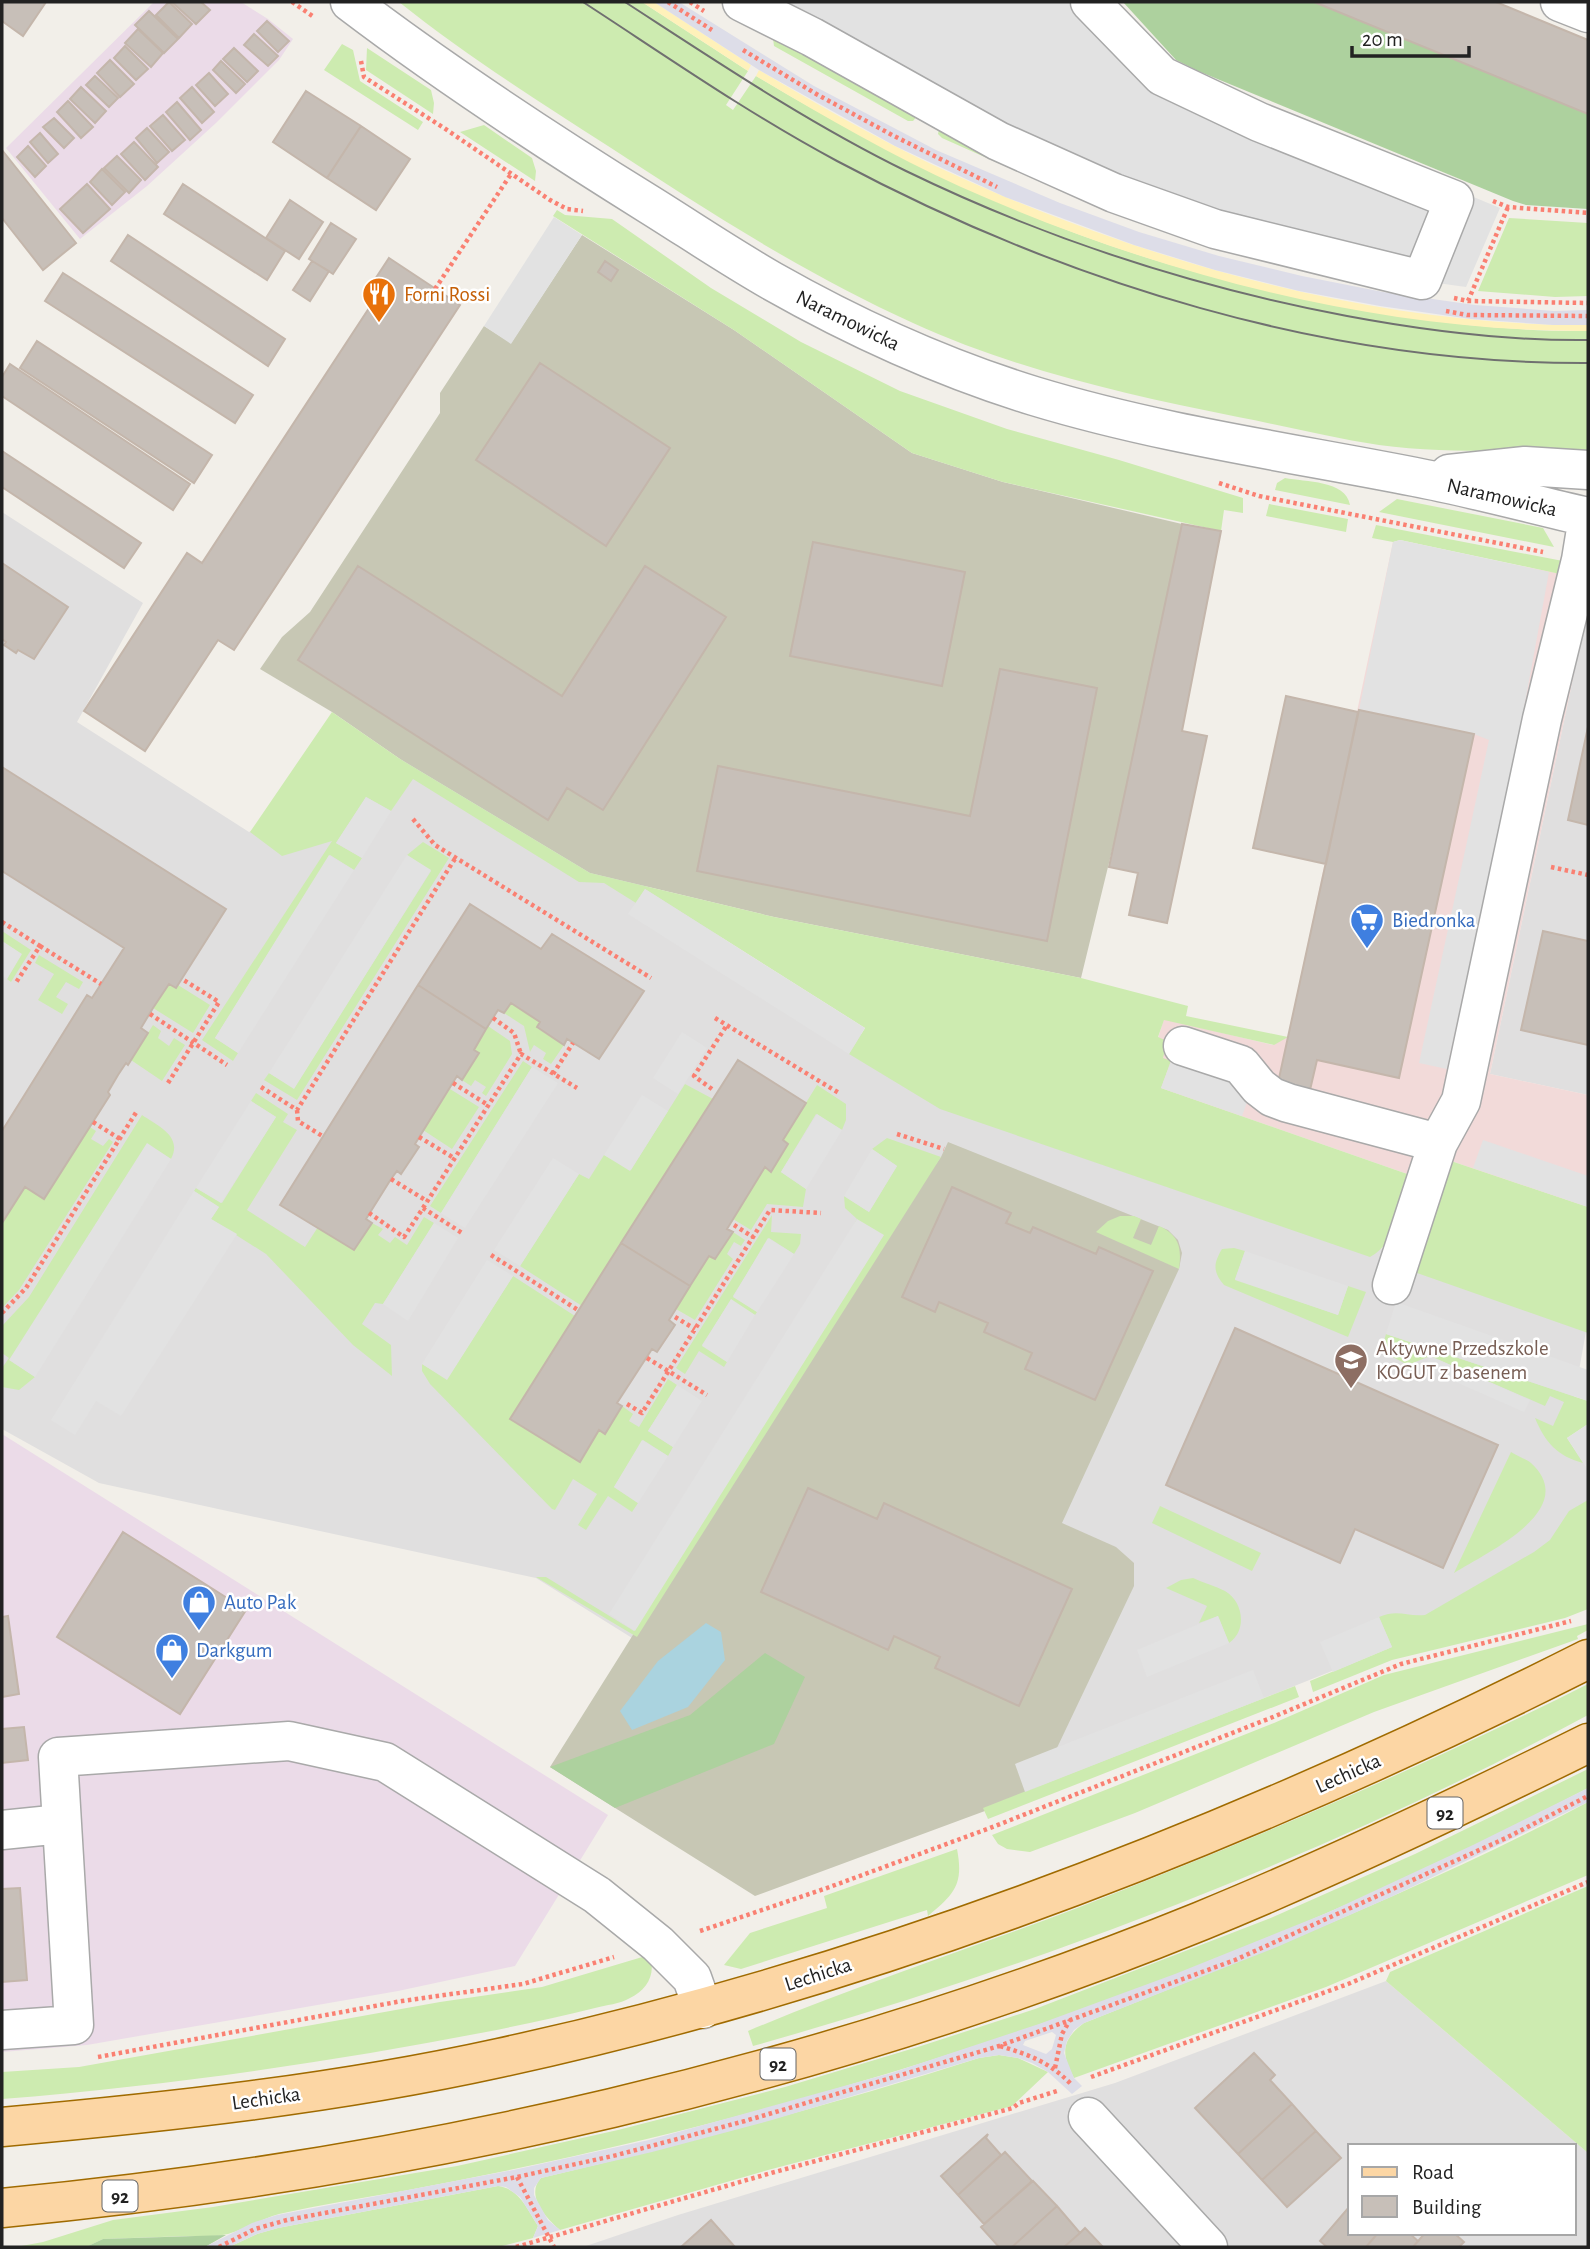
<svg xmlns="http://www.w3.org/2000/svg" width="1590" height="2249" viewBox="0 0 1590 2249" font-family="'Alegreya Sans',sans-serif">
<rect width="100%" height="100%" fill="#f2efe9"/>
<path fill="#e0dfdf" fill-rule="evenodd" d="M2 512 143 603 77 722 249 832 400 759 651 889 962 1103 1588 1320 1567 1438 1588 1469V1535L1392 1647 1026 1793 733 1701 536 1578 99 1483 2 1429Z
M1588 607V1095L1490 1074Z
M1386 1981 1588 2153V2247H583L678 2215 1115 2083ZM1350 2146H1574V2233H1350Z"/>
<path fill="#f2dad9" d="M1393 542 1588 579V607L1490 1074 1588 1095V1207L1451 1161 1413 1176 1161 1088 1162 1058 1158 1038 1164 1019 1273 1045 1288 1036Z"/>
<path fill="#ebdbe8" d="M154 2H241L268 19 293 39 279 60 216 123 147 186 80 239 6 148Z
M2 1434 608 1815 515 1966 398 1991 87 2045 2 2052Z"/>
<path fill="#c7c7b4" d="M582 235 734 330 912 453 1003 482 1182 524 1124 801 1081 978 774 917 590 873 400 759 332 712 260 669 282 637 310 612 440 413V393L484 326 511 343Z
M948 1142 1168 1230 1178 1240 1182 1253 1179 1269 1062 1523 1116 1547 1134 1563V1586L1036 1792 755 1896 550 1767 884 1235 941 1157Z"/>
<path fill="#cdebb0" d="M399 2H642L748 71 726 105 733 110 756 76C899 161 1049 234 1211 276 1240 284 1270 289 1299 296 1395 317 1490 332 1588 331V451C1519 450 1448 454 1379 445 1332 438 1285 426 1238 417 1128 395 1016 370 913 323 805 274 707 211 608 146 537 100 465 55 399 2Z
M772 31 1019 165 1016 171 942 138 938 134 939 129 919 114 913 121H908L774 46Z
M342 44 353 50 360 81 423 122 418 130 324 70Z
M367 48 431 90 434 103 433 114 366 70Z
M484 125 532 158 536 171 535 181 460 132Z
M557 210 565 215 612 219 711 288 801 342 900 391 1007 429 1119 460 1243 498V513L1224 510 1221 531 1003 482 912 453 734 330 553 216Z
M1509 218 1588 223V296L1555 297 1478 291Z
M1285 478C1305 482 1346 480 1350 505L1275 490 1277 483Z
M1397 499 1543 528 1554 547 1379 512Z
M1269 504 1348 519 1346 532 1266 516Z
M1376 525 1563 561 1560 574 1400 540 1393 542 1372 538Z
M332 712 400 759 590 873 774 917 1081 978 1188 1006 1186 1016 1288 1037 1274 1045 1164 1020 1158 1037 1167 1041 1163 1058 1171 1061 1161 1088 1413 1176C1403 1204 1398 1242 1370 1257L940 1109 849 1054 865 1028 645 889 636 903 604 883 579 882 413 779 391 811 366 797 336 843 362 858 354 870 330 855 215 1038 238 1053 233 1061 202 1040 332 841 282 856 250 832Z
M423 842 449 858 297 1100 264 1080 269 1073 294 1088 431 871 407 855Z
M2 931 31 950 11 982 7 979 21 954 2 941Z
M39 955 83 982 79 989 66 982 56 997 68 1004 62 1014 38 1000 54 974 35 963Z
M169 984 176 988 178 985 210 1005 193 1033 153 1008Z
M511 1003 540 1022 537 1028 564 1045 551 1064 543 1059 546 1053 534 1045 530 1052 524 1026 504 1013Z
M153 1025 161 1031 158 1038 169 1046 174 1038 185 1045 162 1081 131 1060Z
M488 1026 510 1041 512 1054 486 1096 482 1093 486 1087 475 1080 471 1086 462 1080 478 1053 474 1050Z
M523 1061 532 1067 441 1213 430 1206Z
M685 1084 713 1099 582 1306 520 1266 579 1174 589 1179 604 1155 631 1170Z
M817 1085 846 1104V1120L842 1130 816 1114 781 1172 806 1189 803 1207 767 1204 751 1230 733 1219 765 1167 771 1171 788 1144 783 1140Z
M450 1089 479 1107 452 1149 423 1130Z
M256 1093 288 1114 283 1122 297 1130 247 1210 305 1247 318 1227 354 1249 372 1223 383 1229 378 1235 390 1243 395 1237 407 1245 424 1217 434 1223 383 1304 375 1303 362 1324 391 1345 392 1376 353 1345 266 1254 211 1219 219 1207 194 1191 196 1188 222 1203 276 1117 251 1101Z
M142 1115C158 1126 183 1136 171 1159L147 1144 10 1360 35 1377 19 1390 2 1387V1368L9 1358 2 1353V1326L29 1297Z
M90 1127 96 1131 91 1139 103 1146 109 1139 113 1142 19 1290 2 1308V1223L25 1187 44 1199Z
M887 1138 941 1157 637 1637 536 1577H546L634 1631 857 1219 845 1208 844 1196 869 1212 897 1166 872 1149Z
M1451 1161 1588 1207V1333L1417 1273 1412 1263Z
M772 1215 771 1232 801 1234 800 1244 794 1254 769 1238 733 1296 757 1312 755 1315 731 1300 702 1345 727 1362 724 1367 699 1351 685 1374 676 1368Z
M1120 1216H1134L1141 1219 1133 1238 1151 1245 1159 1226C1179 1235 1182 1248 1179 1269L1096 1232 1108 1221Z
M733 1232 745 1240 741 1246 734 1242 727 1254 733 1259 695 1320 676 1309 709 1256 715 1259Z
M1234 1248 1245 1251 1235 1279 1338 1315 1348 1286 1366 1292 1348 1337 1224 1285C1213 1272 1213 1264 1222 1249Z
M513 1276 575 1316 510 1419 579 1462 599 1430 605 1434 622 1406 633 1414 629 1421 639 1427 668 1379 677 1385 648 1431 673 1447 668 1456 643 1440 614 1487 638 1503 632 1512 608 1496 586 1530 578 1525 597 1494 573 1479 555 1510 552 1509 430 1384 422 1371V1364L447 1379Z
M1386 1334 1588 1401V1424L1567 1438 1583 1463C1557 1456 1545 1442 1535 1418L1553 1426 1564 1402 1550 1396 1545 1406 1430 1356 1408 1365 1381 1351Z
M1511 1452C1517 1456 1526 1459 1531 1463 1582 1510 1485 1553 1454 1573Z
M1588 1500V1609L1565 1618 1392 1660 1313 1692 1310 1681 1392 1647 1379 1617C1398 1609 1407 1617 1425 1615L1534 1552 1550 1540 1569 1511Z
M1160 1506 1261 1553 1252 1571 1152 1523Z
M1193 1578C1204 1583 1215 1586 1225 1591 1244 1602 1247 1631 1229 1643L1218 1616 1199 1623 1207 1606 1166 1588 1181 1580Z
M1588 1624V1630L1577 1636 1578 1639 1374 1712 1135 1813 1030 1852 1007 1849 998 1844 992 1835 1274 1723 1384 1675Z
M1588 1684V1715C1324 1857 1041 1965 753 2046L748 2031C857 1985 970 1949 1080 1907 1252 1840 1423 1767 1588 1684Z
M1295 1686 1299 1697 988 1819 983 1808Z
M1588 1769V1788C1218 1983 814 2115 403 2191 362 2198 320 2205 279 2214 261 2219 246 2229 228 2234 216 2237 201 2236 189 2236 160 2237 131 2238 103 2239L86 2247H16L43 2242 113 2220 213 2207 457 2166 618 2130 785 2087 921 2046 1035 2009 1273 1917 1415 1854Z
M1588 1802V1875L1326 1987 1074 2078C1061 2054 1061 2040 1084 2023 1255 1955 1426 1888 1588 1802Z
M957 1849C964 1885 954 1894 928 1916L927 1910 741 1969 724 1965 750 1933 827 1908 824 1896Z
M1588 1886V2153L1386 1981 1390 1972Z
M649 1955C657 1973 647 1990 630 1998 620 2004 606 2005 595 2008 559 2017 522 2025 486 2032 326 2063 164 2086 2 2099V2072L79 2067 440 2002 542 1987Z
M999 2055 1018 2058 1048 2072 1012 2106 768 2170 560 2230C546 2218 525 2195 541 2178 689 2143 835 2104 979 2058Z
M498 2186C520 2189 527 2209 538 2226L533 2238 498 2247H229L257 2234 278 2228Z"/>
<path fill="#add19e" d="M1123 2H1314L1588 114V209L1526 205 1513 201 1198 71 1176 60Z
M765 1653 805 1677 774 1744 615 1808 550 1767 690 1715Z
M226 2235 205 2247H86L103 2239Z"/>
<path fill="#fff1ba" d="M642 2H654L751 65 748 71Z
M759 70C815 103 872 136 931 164 1129 257 1368 326 1588 325V331C1376 332 1154 273 961 187 890 155 823 116 756 76Z"/>
<path fill="#e2e2e2" d="M719 2H1114L1160 60 1221 92 1500 208 1466 287 1387 276 1307 260Z
M554 217 582 235 511 344 484 326Z
M1400 540 1549 572 1517 746 1447 1069 1419 1063 1489 740 1474 734 1359 710 1393 542Z
M366 797 391 811 362 858 336 843Z
M329 855 354 870 238 1053 215 1038Z
M407 855 431 870 294 1089 269 1073Z
M645 889 865 1028 849 1054 628 914Z
M2 941 22 954 7 979 2 976Z
M682 1032 707 1048 678 1094 653 1078Z
M1171 1061 1252 1089 1242 1116 1161 1088Z
M532 1067 558 1083 465 1228 441 1213Z
M642 1095 668 1111 630 1171 604 1155Z
M251 1101 276 1117 221 1203 196 1188Z
M817 1114 842 1130 806 1189 781 1172Z
M1483 1140 1588 1176V1207L1473 1168Z
M147 1143 171 1159 35 1377 9 1360Z
M872 1149 897 1166 869 1212 844 1196Z
M553 1158 579 1174 520 1266 494 1250Z
M194 1191 219 1207 211 1219 237 1234 121 1416 96 1401 75 1435 51 1420Z
M857 1219 884 1235 635 1631 609 1614Z
M434 1223 458 1238 408 1321 383 1304Z
M768 1238 794 1254 757 1312 733 1297Z
M1245 1251 1348 1286 1338 1315 1235 1280Z
M487 1260 513 1276 447 1380 422 1364Z
M731 1299 755 1315 727 1362 702 1346Z
M1396 1302 1588 1370V1401L1386 1334Z
M1430 1356 1530 1400 1524 1412 1424 1368Z
M677 1385 702 1401 673 1447 648 1431Z
M1588 1424V1470L1567 1438Z
M642 1440 668 1456 638 1503 614 1487Z
M1218 1616 1229 1643 1147 1677 1137 1650Z
M1379 1617 1392 1647 1333 1672 1320 1642Z
M1253 1670 1264 1698 1025 1792 1015 1764Z"/>
<path fill="#dddde8" fill-rule="evenodd" d="M654 2H679L814 86 936 150 1060 203 1139 232 1219 256 1302 276 1383 292 1475 305 1554 311 1588 310V325H1553L1471 319 1380 306 1299 291 1215 270 1134 245 1005 197 895 146 759 70Z
M1588 1788V1802L1393 1896 1277 1947 1084 2023 1074 2030 1067 2041 1064 2053 1074 2078 1082 2086 1072 2094 1048 2072 1032 2063 1018 2058 999 2055 979 2058 772 2120 652 2152 541 2178 534 2188V2195L548 2220 560 2230 533 2238 538 2226 520 2197 506 2187 498 2186 278 2228 257 2234 229 2247H205L252 2223 277 2215 518 2169 649 2140 891 2073 1039 2024 1175 1974 1329 1912 1473 1845ZM1052 2032 1056 2035 1052 2049 1046 2054 1023 2045 1025 2041Z"/>
<path fill="#aad3df" d="M706 1623 721 1632 725 1660 688 1707 632 1730 620 1711 658 1661Z"/>
<path fill="#c7bfb8" stroke="#c4b6ab" stroke-width="2" d="M2 2H46L23 36 2 21Z
M169 2 192 24 179 38 156 15Z
M172 2H201L210 10 196 24Z
M1314 2H1496L1588 40V114Z
M149 11 178 39 164 53 135 25Z
M267 21 289 41 278 52 257 31Z
M138 29 163 53 151 67 125 43Z
M254 34 278 56 268 66 244 45Z
M125 46 148 69 136 80 114 58Z
M234 48 258 71 247 82 223 59Z
M110 60 134 84 120 97 97 73Z
M221 61 245 84 236 93 213 70Z
M209 73 228 94 215 106 196 85Z
M95 76 118 98 109 107 86 85Z
M81 87 106 111 95 123 70 99Z
M192 87 214 112 202 123 180 98Z
M306 91 361 126 327 178 273 142Z
M68 101 93 127 81 138 57 112Z
M177 102 201 130 190 140 166 112Z
M163 115 185 140 172 151 150 126Z
M54 118 74 138 64 148 43 127Z
M361 126 410 159 376 210 327 178Z
M147 128 169 152 157 163 136 138Z
M40 133 58 154 48 163 30 142Z
M134 142 158 167 145 180 121 154Z
M28 146 46 166 35 177 17 157Z
M2 150 76 243 43 270 2 218Z
M117 156 141 180 129 193 104 168Z
M102 169 125 192 112 205 90 182Z
M87 184 110 209 83 233 60 209Z
M183 184 285 251 267 280 164 214Z
M290 200 323 222 299 259 266 238Z
M331 223 356 239 333 274 309 259Z
M128 235 285 339 268 366 111 261Z
M389 258 460 305 234 650 218 640 145 751 84 711 187 553 202 563 373 302 364 296Z
M312 261 329 271 310 301 293 290Z
M605 261 618 270 611 281 598 272Z
M63 273 253 395 235 423 45 301Z
M37 341 212 455 194 483 20 368Z
M540 363 670 448 606 546 476 460Z
M10 364 190 484 173 510 2 396V377Z
M2 451 141 543 124 568 2 487Z
M1182 524 1221 531 1182 731 1207 736 1167 923 1129 915 1138 873 1109 867Z
M813 542 965 572 942 686 790 656Z
M2 563 68 607 34 659 18 650 16 653 4 645 6 642 2 639Z
M358 566 562 696 645 566 726 617 603 810 567 788 548 820 298 660Z
M1000 669 1097 688 1047 941 697 871 718 766 970 816Z
M1286 696 1358 712 1326 864 1253 848Z
M1359 710 1474 734 1399 1078 1317 1060 1310 1090 1278 1083Z
M1588 727V825L1568 820Z
M2 767 226 909 176 988 169 984 153 1008 141 1028 148 1033 128 1065 126 1063 118 1075 108 1092 110 1095 44 1199 25 1187 2 1223V1131L87 995 92 998 124 948 2 871Z
M470 904 541 949 552 934 644 991 599 1059 567 1039 564 1045 537 1027 540 1022 511 1003 504 1013 498 1010 486 1029 418 985Z
M1543 931 1588 941V1045L1521 1030Z
M418 985 486 1029 474 1050 479 1053 462 1080 457 1076 415 1144 419 1147 401 1174 397 1171 391 1179 366 1219 372 1223 354 1250 280 1205Z
M738 1060 806 1103 783 1140 788 1144 771 1172 765 1167 727 1229 733 1232 715 1259 709 1256 690 1286 621 1243Z
M952 1187 1011 1213 1006 1223 1030 1233 1033 1227 1096 1254 1099 1247 1153 1271 1095 1400 1025 1369 1032 1353 984 1332 988 1323 939 1302 935 1312 902 1297Z
M621 1243 690 1286 669 1320 675 1325 657 1352 652 1349 617 1403 622 1406 605 1434 599 1430 580 1462 510 1419Z
M1235 1328 1498 1445 1443 1568 1355 1529 1340 1563 1166 1485Z
M808 1488 877 1519 884 1503 1072 1589 1019 1706 935 1668 940 1657 894 1636 888 1650 761 1592Z
M123 1532 246 1610 180 1714 57 1637Z
M8 1616 19 1694 2 1697V1617Z
M24 1727 28 1760 2 1763V1729Z
M20 1888 27 1980 2 1982V1889Z
M1254 2053 1275 2075 1270 2080 1292 2104 1238 2154 1195 2108Z
M1292 2104 1316 2131 1262 2180 1238 2154Z
M1316 2131 1341 2158 1287 2207 1262 2180Z
M988 2134 986 2138 1001 2155 958 2195 941 2176Z
M1005 2152 1032 2181 984 2224 958 2195Z
M1033 2181 1057 2206 1012 2247H999L981 2227Z
M1057 2206 1080 2233 1064 2247H1012Z
M1350 2206V2233H1378L1366 2247H1327L1320 2241Z
M711 2220 735 2247H681Z
M1085 2228 1103 2247H1064L1080 2233Z
M1378 2233H1409L1418 2241 1413 2247H1366Z
M1425 2233H1454L1464 2242 1459 2247H1413Z"/>
<g fill="none" stroke-linecap="round" stroke-linejoin="round">
<g stroke="#a9a9a9" stroke-width="41">
<path id="minor" d="M350 2C446 75 547 141 650 205 690 230 730 257 772 281 855 328 943 368 1034 396 1159 434 1288 452 1415 477 1473 488 1531 504 1588 517
M742 2 812 37 998 141 1114 193 1215 229 1422 280 1454 200 1259 122 1162 76 1090 2
M1560 2 1588 13
M1449 474 1525 466 1588 470
M1183 1046 1241 1065 1259 1087 1272 1097 1288 1103 1438 1143
M1392 1285 1438 1143 1461 1101 1542 719 1581 560 1588 517
M2 1830 61 1824
M2 2030 74 2025 58 1757 289 1741 385 1762 597 1895 658 1944 692 1978 703 2009
M1088 2117 1208 2247"/>
</g>
<g stroke="#a06b00" stroke-width="41">
<path id="major" d="M2 2127C168 2112 335 2094 499 2058 877 1976 1243 1833 1588 1659
M2 2208C412 2169 819 2076 1201 1921 1333 1867 1461 1806 1588 1743"/>
</g>
<path stroke="#fa8072" stroke-width="4.5" stroke-dasharray="3.5 3.5" stroke-linecap="butt" d="M292 2 314 17
M668 2 712 30
M690 2 704 11
M743 50 818 95 894 136 997 187
M361 61 364 77 444 128 550 200 567 209 583 211
M1493 201 1508 207 1588 213
M435 289 511 174
M1454 298 1468 301 1588 303
M1468 301 1508 207
M1446 311 1467 315 1588 316
M1219 483 1259 496 1543 552
M413 819 435 845 651 978
M1551 867 1588 875
M2 922 40 946 15 984
M40 946 101 984
M150 1014 227 1065
M493 1018 514 1033 521 1054
M715 1018 839 1093
M553 1074 573 1043
M168 1083 219 1002 182 979
M453 1083 488 1105
M261 1087 297 1110 456 857
M712 1089 694 1076 727 1025
M297 1110 298 1121 324 1137
M93 1122 120 1139
M897 1134 944 1149
M419 1137 454 1158
M391 1179 427 1201
M423 1208 521 1054 577 1088
M369 1213 404 1237 423 1208 462 1233
M734 1225 753 1237
M491 1255 578 1310
M2 1313 26 1288 137 1111
M675 1317 695 1329
M647 1358 707 1395
M627 1404 642 1413 770 1210 821 1213
M700 1931 827 1888 990 1828 1273 1717 1401 1664 1571 1621
M1000 2046C1030 2055 1049 2062 1071 2084
M98 2057 402 2001 523 1984 614 1957
M1055 2068 1062 2034 1070 2020
M1091 2077 1348 1984 1588 1882
M517 2177 554 2247
M219 2247 255 2229 287 2220 517 2177 617 2155 745 2121 999 2046 1235 1960 1506 1838 1588 1796
M516 2247 771 2173 1013 2108 1019 2103 1057 2091"/>
<use href="#minor" stroke="#fff" stroke-width="38"/>
<use href="#major" stroke="#fcd6a4" stroke-width="38"/>
<path stroke="#707070" stroke-width="2" d="M583 2C666 56 749 114 837 161 1066 283 1327 364 1588 363
M625 2C716 61 808 123 906 171 1046 239 1194 287 1347 316 1427 331 1507 341 1588 340"/>
</g>
<defs>
<g id="restaurant-pin" transform="scale(1.75)"><path d="M0 17L-7.5 6A9.5 9.5 0 1 1 7.5 6Z" fill="#e8710a" stroke="#fff"/><path d="M-5-6h1v4h1v-4h1v4h1v-4h1v5L-1.5 .5V6h-2V.5L-5-1ZM5-6V6H3V1.5H1.5Q1.5-4 5-6Z" fill="#fff"/></g>
<g id="supermarket-pin" transform="scale(1.75)"><path d="M0 17L-7.5 6A9.5 9.5 0 1 1 7.5 6Z" fill="#3f7fe0" stroke="#fff"/><path d="M-6-5.5h2.5l.6 2H6L4.5 2H-2.5L-4.4-4H-6ZM-1.5 3.2a1.3 1.3 0 1 0 .1 0ZM3 3.2a1.3 1.3 0 1 0 .1 0Z" fill="#fff"/></g>
<g id="school-pin" transform="scale(1.75)"><path d="M0 17L-7.5 6A9.5 9.5 0 1 1 7.5 6Z" fill="#8d6e63" stroke="#fff"/><path d="M0-5L7-2L0 1L-7-2ZM-4 1L0 2.5L4 1V4Q0 6-4 4Z" fill="#fff"/></g>
<g id="shop-pin" transform="scale(1.75)"><path d="M0 17L-7.5 6A9.5 9.5 0 1 1 7.5 6Z" fill="#3f7fe0" stroke="#fff"/><path d="M-5-2.5h2.3a2.7 3.5 0 0 1 5.4 0H5L5.5 6h-11ZM-1.5-2.5h3a1.5 2.3 0 0 0-3 0Z" fill="#fff"/></g>
</defs>
<g fill-rule="evenodd">
<use href="#restaurant-pin" x="379" y="294"/>
<use href="#supermarket-pin" x="1367" y="920"/>
<use href="#school-pin" x="1351" y="1360"/>
<use href="#shop-pin" x="199" y="1602"/>
<use href="#shop-pin" x="172" y="1650"/>
</g>
<g text-anchor="middle" stroke-width="5" stroke-linejoin="round" paint-order="stroke">
<g fill="#fff" stroke="#646464" stroke-width="2">
<rect x="1427.5" y="1797.5" width="35" height="31" rx="5"/>
<rect x="760.5" y="2048.5" width="35" height="31" rx="5"/>
<rect x="102.5" y="2180.5" width="35" height="31" rx="5"/>
</g>
<g font-size="19" font-weight="bold" fill="#222">
<text x="1445" y="1820">92</text>
<text x="778" y="2071">92</text>
<text x="120" y="2203">92</text>
</g>
<g font-size="21" fill="#c56008" stroke="#fff" text-anchor="start">
<text x="404" y="301">Forni Rossi</text>
</g>
<g font-size="21" fill="#222" stroke="#fff">
<text transform="translate(848 320) rotate(26)" y="7">Naramowicka</text>
<text transform="translate(1502 497) rotate(13)" y="7">Naramowicka</text>
<text transform="translate(1348 1773) rotate(-24)" y="7">Lechicka</text>
<text transform="translate(818 1974) rotate(-18)" y="7">Lechicka</text>
<text transform="translate(266 2098) rotate(-8)" y="7">Lechicka</text>
</g>
<g font-size="21" fill="#366cbe" stroke="#fff" text-anchor="start">
<text x="1392" y="927">Biedronka</text>
<text x="224" y="1609">Auto Pak</text>
<text x="196" y="1657">Darkgum</text>
</g>
<g font-size="21" fill="#785e54" stroke="#fff" text-anchor="start">
<text x="1376" y="1355">Aktywne Przedszkole<tspan x="1376" dy="24">KOGUT z basenem</tspan></text>
</g>
</g>
<rect width="1590" height="2249" fill="none" stroke="#222222" stroke-width="7"/>
<rect x="1348" y="2144" width="228" height="91" fill="#ffffff" stroke="#a7a7a7" stroke-width="2"/>
<rect x="1362" y="2167" width="35" height="10" fill="#fcd6a4" stroke="#a7a7a7" stroke-width="2"/>
<text x="1412" y="2179" font-size="21" fill="#222222">Road</text>
<rect x="1362" y="2196" width="35" height="21" fill="#c7bfb8" stroke="#a7a7a7" stroke-width="2"/>
<text x="1412" y="2214" font-size="21" fill="#222222">Building</text>
<path d="M1352 46v10h117v-10" fill="none" stroke="#222222" stroke-width="3.5"/>
<text x="1362" y="46" font-size="21" fill="#222222" stroke="#ffffff" stroke-width="5" paint-order="stroke">20 m</text>
</svg>
